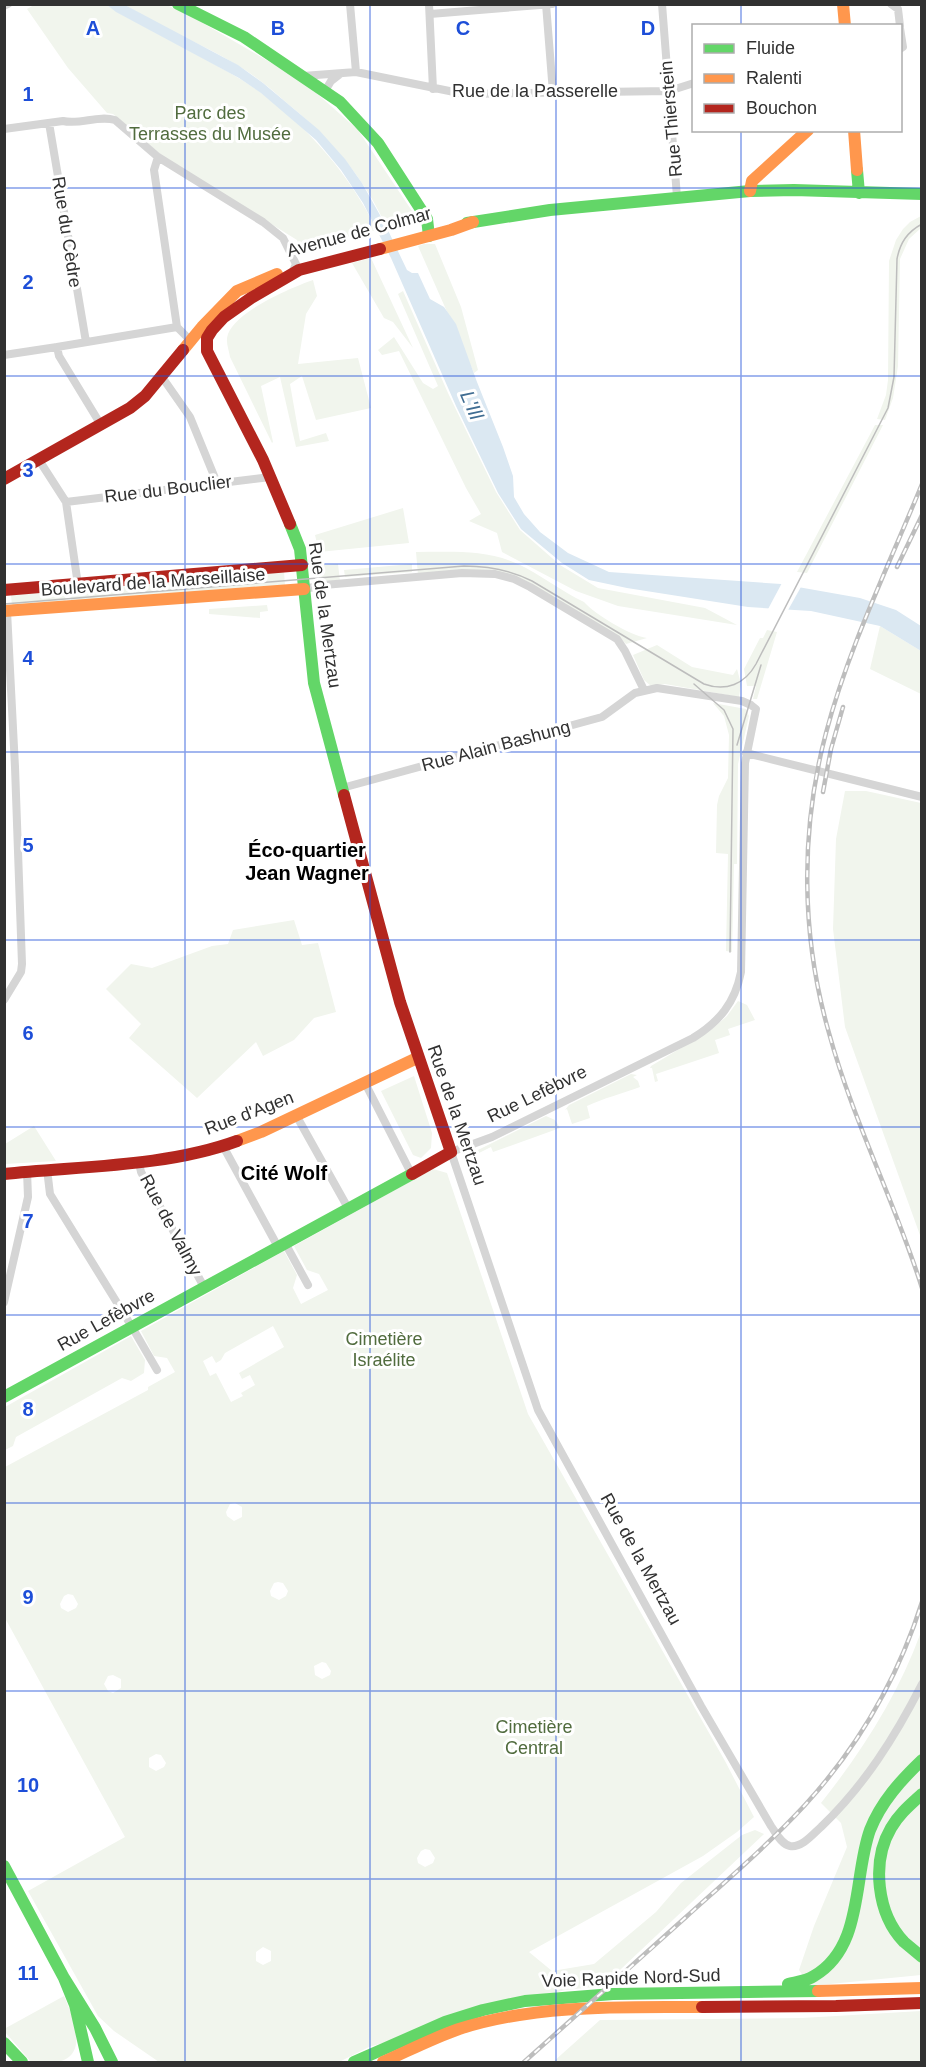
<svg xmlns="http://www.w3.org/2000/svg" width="926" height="2067" viewBox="0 0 926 2067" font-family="Helvetica,sans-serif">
<rect width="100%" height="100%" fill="#fff"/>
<path fill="#f1f5ed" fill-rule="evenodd" d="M34 5H107L117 12C145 27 173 42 201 57 221 68 242 79 260 92 310 129 349 174 377 230L300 248 297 240 164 157 113 114 107 113 68 68 27 9Z
M125 5H167L201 22 304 82 358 130 418 220 387 228C364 177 331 139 288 104 272 90 256 76 237 65 201 43 160 28 125 5Z
M921 216V228L909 239 900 259 898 366 893 398 885 420 877 419 886 395 888 380 889 261 896 240 903 229 910 222Z
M424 244H435L461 307 478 370 474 373 418 246Z
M371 258 413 348 393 322 384 318 352 263Z
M313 280 317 296 306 314 298 364 358 358 371 408 316 420 302 376 290 384 300 441 326 433 329 441 296 447 280 377 261 386 273 442 272 443 230 357C229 350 225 342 228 334 237 311 290 288 313 280Z
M403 291 448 393 496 492 520 530 560 565 598 588 705 608 737 625 618 606 576 591 502 552 497 533 469 521 481 514 466 488 399 351 382 355 378 350 394 337 423 383 433 389 438 386 398 294Z
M875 425H883L807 573 797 572Z
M403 508 409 543 319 552 315 535Z
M416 552C450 552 486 549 518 564 541 575 561 591 584 602 596 615 629 635 647 638L626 644 618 636 520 578 418 575Z
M338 564 340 581 319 583 318 565Z
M412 564V572L345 577 344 570Z
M284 571 285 586 71 603 70 588Z
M64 589 66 603 12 606 11 595Z
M267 605 268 611 260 612V618L209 614V609Z
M880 626 921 651V694L870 669Z
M767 630 777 632 757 699H753L756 686H747L744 669 760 638H763Z
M657 645 692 667 733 675 737 669 741 684 739 697 665 684 651 686 644 680 633 655Z
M713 703 746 709 749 716 738 764 737 864H734L732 952 726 951 728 854 716 853 717 805 719 796 728 778 729 735 724 716Z
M845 791H866L921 803V1238L845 1027 833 929 836 839Z
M294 920 302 945 318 943 336 1012 314 1018 294 1040 263 1056 256 1042 197 1098 129 1038 141 1024 106 989 131 964 152 968 212 946 228 944 233 930Z
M738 1001 747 1005 755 1020 728 1029 730 1035 715 1040 719 1053 656 1074 658 1081 655 1082 652 1068H650L651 1066 711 1030 727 1016Z
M631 1074 637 1075 633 1077 638 1081 640 1087C621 1094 604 1098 587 1106L590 1118 572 1124 567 1109 565 1110 569 1105Z
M414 1076 432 1133 431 1148 421 1158 413 1155 381 1091Z
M546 1116 555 1120 560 1128 493 1152 491 1147 475 1155 474 1152Z
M34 1126 56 1161 5 1164V1144Z
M433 1169 447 1173 528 1414 725 1761 754 1817 737 1832 703 1856 529 1952 552 1971 594 1964 656 1912 681 1883 742 1835 755 1830 764 1834 603 1986 565 1990 369 2047 339 2062H159L114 2031 98 2016 28 1891 125 1837 5 1618V1467L148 1390V1387L175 1372 167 1358 154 1356 141 1331 284 1251 297 1275 293 1288 301 1304 328 1290 319 1274 307 1270 294 1246ZM273 1326 284 1347 239 1373 242 1379 250 1375 255 1385 241 1393 243 1396 231 1402 216 1373 210 1376 203 1361 212 1356 216 1363 221 1360 225 1353ZM235 1503 242 1507V1517L234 1521 227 1516 226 1512 230 1504ZM278 1582 283 1583 288 1591 286 1596 279 1600 271 1596 270 1591 274 1583ZM68 1594 73 1595 78 1604 76 1608 68 1612 61 1608 60 1604 64 1596ZM322 1662 326 1663 331 1671 330 1675 322 1679 315 1675 314 1666ZM113 1675 121 1679V1688L113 1693 108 1691 104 1684 108 1676ZM156 1754 161 1755 166 1763 164 1767 156 1771 149 1767V1758ZM425 1849 430 1850 435 1858 433 1863 425 1867 418 1863 417 1858 421 1851ZM263 1947 271 1951V1961L263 1965 256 1961V1952Z
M131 1336 145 1360 144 1373 131 1381 122 1378 16 1437 13 1446 5 1450V1407Z
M921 1632V1975L810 1986 799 1970 814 1926 847 1847 841 1823 821 1803C863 1750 898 1695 921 1632Z
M64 1996C71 2012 88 2050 64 2060 54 2064 42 2062 31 2062L5 2032 4 2029Z
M921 2011V2062H553L600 2020 802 2018Z"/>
<path fill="#dbe8f2" d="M107 5H125L238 65 263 83 319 130 345 159 362 183 385 224 407 270 412 273H418L430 299 444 307 456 324 477 382 503 447 513 476 514 497 524 514 540 532 568 553 609 572 781 584 860 598 896 610 921 626V651L880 626 811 611 748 607 627 588 589 580 562 563 521 529 498 493 456 406 391 258 363 203 341 170 316 140 261 93 239 78 116 12Z"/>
<path fill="#fff" d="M783 581 802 585 787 612 767 611Z"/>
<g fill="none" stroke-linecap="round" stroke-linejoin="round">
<path stroke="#d5d5d5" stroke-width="8" d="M350 4 356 72
M429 4 433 89
M546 4 553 93
M662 4 677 197
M891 4 898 9 900 26
M4 6 8 4
M430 14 552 4
M900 28 903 47 900 49
M303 76 356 72 464 94 669 91 694 83
M325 91 331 81 340 74
M49 123 86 342
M4 129 63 121C80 125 98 115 115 120L158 157 263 222 283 238 296 264 292 273
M158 157 154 170 177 327
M177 327 192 342
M4 355 57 347
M162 377 190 417 217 483
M101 425 59 356 57 347 177 327
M39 460 66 502 78 585
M66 502 270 477
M304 589 324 585 462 573 495 574 514 579 530 587 617 639 625 651 644 690
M746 753 922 797
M342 788 602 717 635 693 657 688 742 701 751 705 756 709 745 763 741 972C735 1003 719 1022 693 1038L492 1137 451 1152 538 1410 701 1706 771 1826C776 1833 781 1844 790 1846 802 1848 813 1834 821 1827 864 1786 895 1737 922 1684
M4 1000 21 972 22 964 15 767 7 611
M365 1083 411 1173
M296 1115 348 1208
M223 1146 278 1247
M139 1163 141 1172 204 1287
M47 1169 50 1194 132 1327 157 1370
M285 1243 308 1285
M4 1302 28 1197 27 1171"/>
<path stroke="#63d668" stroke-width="12" d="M178 4 244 37 340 102 378 143 427 219 429 236
M857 170 859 193
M467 223 550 210 750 191 794 190 922 194
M290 524 300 549 314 683 344 795
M4 1397 412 1174
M922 1794C910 1805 899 1814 891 1828 871 1862 877 1914 904 1942 910 1947 916 1952 922 1957
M4 1866 64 1978 75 2005 88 2062
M64 1978 95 2028 112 2062
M788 1984C796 1982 807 1981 814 1976 864 1947 853 1877 870 1830 881 1802 901 1780 922 1760
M4 2043 22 2062
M354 2062 445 2022 483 2010 525 2001 613 1994 818 1991"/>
<path stroke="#ff974d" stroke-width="12" d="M843 4 845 26
M854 130 857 170
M750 191 752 181 808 130
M380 249 451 230 473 222
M183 350 202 327 237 291 277 274
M4 611 304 589
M237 1141 261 1132 417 1058
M818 1991 922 1988
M383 2062C408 2051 433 2038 459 2029 537 2004 622 2007 702 2007"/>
<path stroke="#b3261e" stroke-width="12" d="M4 479 130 408 145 396 183 350
M290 524 263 460 207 351V338L212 330 224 317 251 298 299 270 380 249
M4 590 302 565
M344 795 400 1002 451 1152 412 1174
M4 1174C80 1166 166 1167 237 1141
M702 2007 836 2006 922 2003"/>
<path stroke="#bdbdbd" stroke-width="1.5" d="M4 604 464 566C489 566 510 570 532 581L704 684C726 692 745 684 756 664L888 408 894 377 897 259C900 243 907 232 922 224
M694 684 724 710 733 729 730 952
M737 745 761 665"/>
<g stroke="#bdbdbd" stroke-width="4.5">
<path id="rail" d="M922 484C889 565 848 649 826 733 800 831 801 936 829 1033 853 1121 895 1202 922 1288
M897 567 922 515
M823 792 831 749 843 707
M524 2062C578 2014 632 1966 686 1917 726 1881 768 1845 805 1805 858 1747 898 1678 922 1602"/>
</g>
<use href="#rail" stroke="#fff" stroke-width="2" stroke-dasharray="7" stroke-linecap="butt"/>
</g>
<path fill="none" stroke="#1d4ed8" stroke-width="1.5" stroke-opacity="0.55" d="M185 4V2062M370 4V2062M556 4V2062M741 4V26M741 130V2062M4 188H922M4 376H922M4 564H922M4 752H922M4 940H922M4 1127H922M4 1315H922M4 1503H922M4 1691H922M4 1879H922"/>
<g text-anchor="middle" stroke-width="6" stroke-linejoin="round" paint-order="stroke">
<g font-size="18" fill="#313131" stroke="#fff">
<text x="535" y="97">Rue de la Passerelle</text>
<text transform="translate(671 119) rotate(-95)" y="6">Rue Thierstein</text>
<text transform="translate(67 232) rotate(81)" y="6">Rue du Cèdre</text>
<text transform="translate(359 232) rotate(-15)" y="6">Avenue de Colmar</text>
<text transform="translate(168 489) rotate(-7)" y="6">Rue du Bouclier</text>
<text transform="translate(153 582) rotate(-4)" y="6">Boulevard de la Marseillaise</text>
<text transform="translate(325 615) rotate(82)" y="6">Rue de la Mertzau</text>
<text transform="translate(496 746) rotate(-15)" y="6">Rue Alain Bashung</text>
<text transform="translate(537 1094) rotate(-26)" y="6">Rue Lefèbvre</text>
<text transform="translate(249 1113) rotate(-21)" y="6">Rue d'Agen</text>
<text transform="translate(457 1115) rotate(71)" y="6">Rue de la Mertzau</text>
<text transform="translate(171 1225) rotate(62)" y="6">Rue de Valmy</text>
<text transform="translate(106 1320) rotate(-29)" y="6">Rue Lefèbvre</text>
<text transform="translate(641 1559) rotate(61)" y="6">Rue de la Mertzau</text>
<text transform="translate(631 1978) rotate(-2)" y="6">Voie Rapide Nord-Sud</text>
</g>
<g font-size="18" fill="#516c3e" stroke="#fff">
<text x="210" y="119">Parc des<tspan x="210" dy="21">Terrasses du Musée</tspan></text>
<text x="384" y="1345">Cimetière<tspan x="384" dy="21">Israélite</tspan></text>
<text x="534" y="1733">Cimetière<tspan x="534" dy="21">Central</tspan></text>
</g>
<g font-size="20" font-style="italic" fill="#406d92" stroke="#fff">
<text transform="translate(472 405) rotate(67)" y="7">L'Ill</text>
</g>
<g font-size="20" font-weight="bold" fill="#000" stroke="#fff">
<text x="307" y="857">Éco-quartier<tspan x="307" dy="23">Jean Wagner</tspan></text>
<text x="284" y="1180">Cité Wolf</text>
</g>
</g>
<g font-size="20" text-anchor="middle" font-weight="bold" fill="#1d4ed8" stroke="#fff" stroke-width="6" stroke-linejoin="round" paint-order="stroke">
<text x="93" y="35">A</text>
<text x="278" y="35">B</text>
<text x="463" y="35">C</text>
<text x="648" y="35">D</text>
<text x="28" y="101">1</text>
<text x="28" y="289">2</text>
<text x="28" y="477">3</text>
<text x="28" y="665">4</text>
<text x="28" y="852">5</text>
<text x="28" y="1040">6</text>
<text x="28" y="1228">7</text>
<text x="28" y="1416">8</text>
<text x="28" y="1604">9</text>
<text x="28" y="1792">10</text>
<text x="28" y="1980">11</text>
</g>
<rect width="926" height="2067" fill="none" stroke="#313131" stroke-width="12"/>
<rect x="692" y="24" width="210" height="108" fill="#ffffff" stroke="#adadad" stroke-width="1.5"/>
<rect x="704" y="44" width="30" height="9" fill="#63d668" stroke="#adadad" stroke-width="1.5"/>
<text x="746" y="54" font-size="18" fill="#313131">Fluide</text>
<rect x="704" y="74" width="30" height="9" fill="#ff974d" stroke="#adadad" stroke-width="1.5"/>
<text x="746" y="84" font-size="18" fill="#313131">Ralenti</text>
<rect x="704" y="104" width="30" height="9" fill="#b3261e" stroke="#adadad" stroke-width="1.5"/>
<text x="746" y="114" font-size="18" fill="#313131">Bouchon</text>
</svg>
